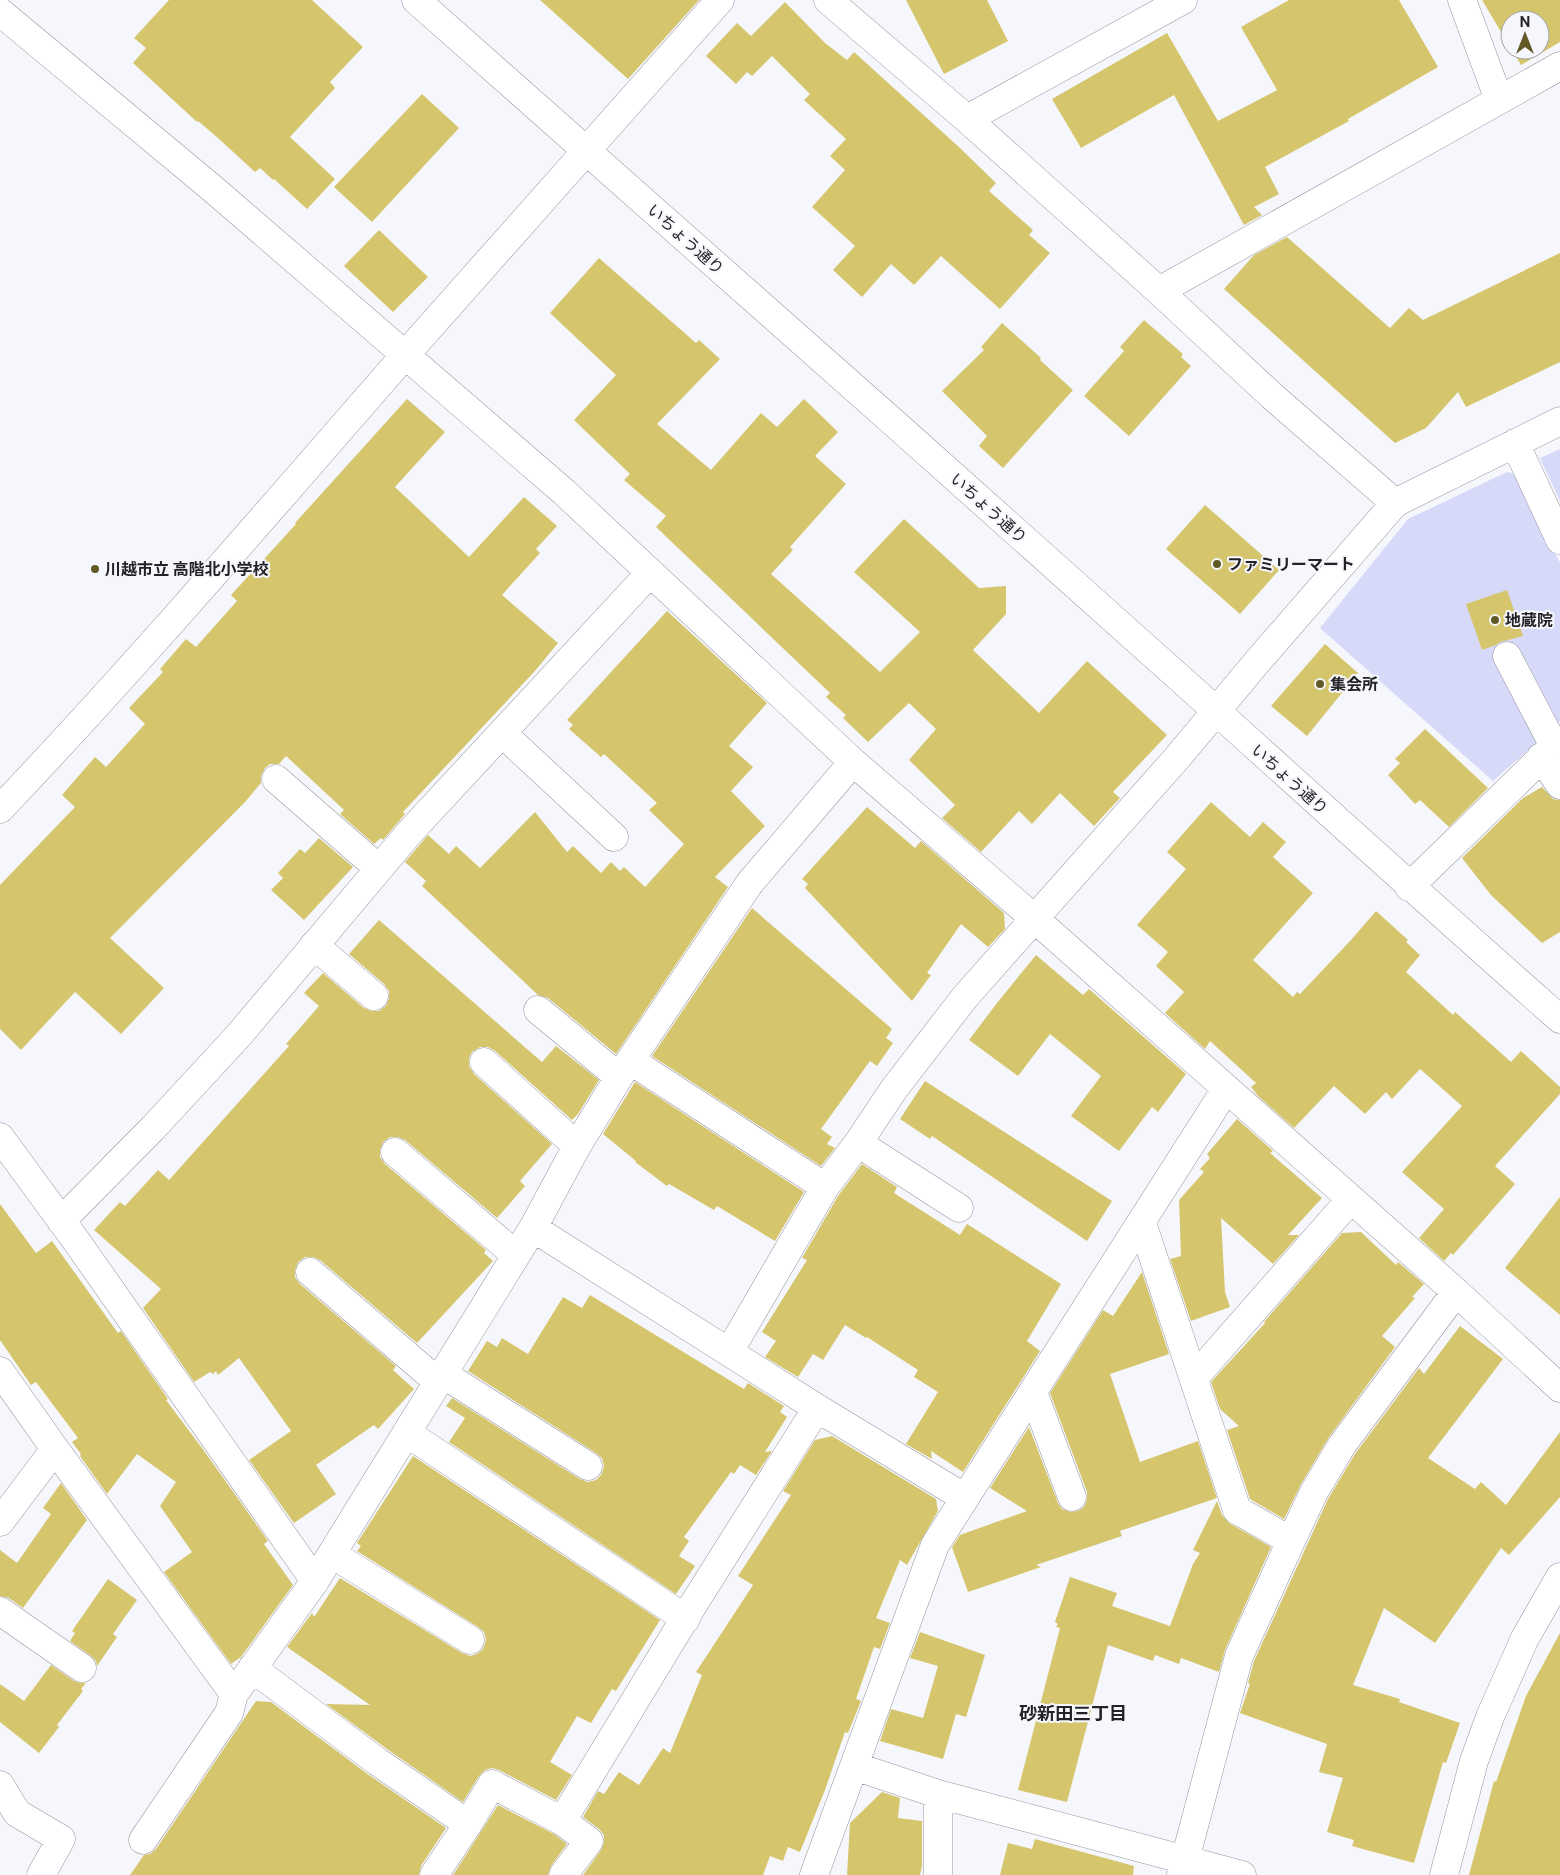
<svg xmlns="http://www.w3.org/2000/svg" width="1560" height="1875" viewBox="0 0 1560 1875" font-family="'Public Sans','Noto Sans JP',sans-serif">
<rect width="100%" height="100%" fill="#f6f6fd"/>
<path fill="#d7d9f9" d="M1560 449V501L1540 458Z
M1507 472 1518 475 1560 563V722L1493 781 1320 628 1408 519Z"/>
<path fill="#d5c66d" d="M169 0H312L363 47 330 82 335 88 290 137 335 179 307 209 274 179 273 180 260 168 255 172 218 138 198 121 197 122 133 63 146 48 134 38Z
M540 0H699L628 79Z
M906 0H987L1008 41 944 74Z
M1289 0H1399L1438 67 1348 119 1349 121 1265 167 1279 194 1254 207 1262 215 1244 225 1174 95 1081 148 1052 99 1167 33 1218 121 1277 90 1241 27Z
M1482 0H1560V42L1521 65 1512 50H1540V20H1510V47Z
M785 2 825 43 847 60 854 52 960 148 996 183 989 191 1033 230 1029 235 1050 253 1000 309 941 256 914 285 891 264 862 297 833 270 855 246 812 207 845 170 830 156 846 139 804 100 810 94 772 56 752 76 747 72 736 84 706 56 737 23 751 36Z
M422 94 459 128 372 222 334 187Z
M379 230 428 277 393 312 344 266Z
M1287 237 1390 328 1409 308 1423 320 1560 253V362L1466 407 1458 392 1426 428 1395 443 1224 289 1254 255Z
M599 258 696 343 699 340 720 359 657 424 711 470 761 413 777 427 804 399 838 432 815 456 846 484 790 547 793 550 771 574 880 672 920 632 854 572 904 519 979 588 1006 586V614L973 650 1039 713 1087 661 1167 735 1113 792 1120 798 1094 826 1060 793 1032 824 1019 811 981 852 942 818 955 805 909 760 936 729 909 703 868 742 843 718 846 715 826 697 830 693 656 527 666 516 624 480 630 474 574 420 616 375 550 313Z
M1144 320 1183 354 1181 357 1191 366 1129 436 1084 396 1124 351 1120 347Z
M1002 323 1041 358 1040 360 1073 390 1003 468 979 446 987 436 942 391 984 350 981 347Z
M407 399 445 432 395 487 469 557 524 497 557 526 536 549 540 553 502 595 558 643 535 671 403 812 405 814 383 840 381 838 374 844 340 814 344 810 286 756 279 764H270L265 768 261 776V783L245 802 110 938 164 988 121 1034 75 992 21 1050 0 1029V885L75 807 62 795 95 757 106 767 145 724 129 708 163 672 160 669 186 639 196 647 237 601 231 595 296 524 295 523Z
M1205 505 1279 570 1240 614 1166 549Z
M1507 590 1523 636 1500 642 1496 645 1482 650 1466 604Z
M667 611 767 703 729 746 753 767 731 791 765 826 715 877 728 887 616 1054 548 998 538 995 422 886 426 881 405 862 428 835 449 854 456 846 480 868 535 812 567 852 573 846 601 873 611 862 620 871 624 867 645 887 684 844 649 810 657 803 604 754 601 757 569 729 573 725 567 720Z
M1325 644 1358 673 1307 736 1271 706Z
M1425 729 1488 788 1449 827 1420 800 1415 804 1388 775 1400 763 1395 759Z
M1542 787 1553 799 1560 800V932L1542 943 1491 895 1462 858 1523 798Z
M1211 802 1250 837 1263 822 1286 842 1273 857 1313 893 1253 960 1293 997 1297 992 1300 994 1351 940 1376 911 1408 940 1406 942 1420 955 1406 972 1453 1015 1455 1012 1511 1062 1521 1051 1560 1087V1094L1495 1166 1515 1184 1453 1255 1451 1253 1444 1261 1419 1238 1444 1209 1402 1172 1462 1106 1420 1069 1392 1099 1386 1092 1365 1114 1334 1086 1294 1128 1258 1096 1251 1087 1256 1083 1210 1041 1205 1049 1165 1013 1184 992 1156 966 1168 952 1137 925 1186 869 1167 852Z
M867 807 915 848 921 841 1004 913 1005 929 988 947 961 924 927 973 931 975 912 1001 805 888 808 884 802 879Z
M319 838 353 867 304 920 271 890 283 878 278 873 300 849 305 853Z
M752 908 892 1029 886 1038 893 1043 877 1066 870 1061 821 1129 832 1137 827 1144 835 1148 821 1166 652 1056Z
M379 920 542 1062 556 1046 599 1080 578 1114 572 1120 494 1050 488 1047H480L472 1052 469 1058V1066L474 1074 552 1144 520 1181 525 1186 497 1218 405 1140 398 1137H390L383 1142 380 1150V1157L385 1164 486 1250 484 1253 493 1261 417 1343 320 1260 313 1257H305L298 1262 295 1270V1277L300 1284 396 1366 393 1370 414 1389 378 1429 374 1425 316 1465 336 1494 294 1523 249 1460 291 1431 239 1358 218 1375 216 1371 213 1374 210 1372 194 1382 143 1308 161 1289 94 1230 120 1202 125 1206 158 1170 169 1180 289 1046 286 1044 319 1006 304 993 323 973 364 1008 372 1011H379L386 1006 389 998V991L384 984 349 954Z
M1036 955 1083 995 1089 989 1186 1074 1158 1112 1152 1107 1119 1151 1071 1116 1101 1076 1050 1034 1018 1076 969 1040 997 1003Z
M925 1081 1112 1201 1087 1241 932 1136 930 1139 900 1119Z
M635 1082 804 1192 775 1241 717 1206 714 1210 669 1184 667 1186 635 1162 636 1161 603 1134Z
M1237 1119 1273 1151 1270 1153 1322 1198 1288 1235H1299L1273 1264 1221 1218 1225 1292 1230 1307 1191 1321 1170 1259 1181 1256 1179 1200 1204 1172 1200 1169 1210 1158 1207 1154Z
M862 1164 897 1187 894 1193 960 1235 967 1224 1061 1284 1027 1341 1040 1351 963 1472 931 1451 932 1459 906 1444 938 1392 914 1377 918 1370 867 1337 866 1338 845 1325 823 1360 813 1354 798 1377 765 1357 776 1341 762 1332 807 1260 802 1258 838 1196Z
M1560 1197V1315L1505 1268Z
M0 1204 36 1253 52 1241 118 1333 121 1331 168 1399 166 1400 202 1448 268 1541 264 1544 293 1585 241 1657 231 1664 164 1572 192 1552 160 1506 176 1482 137 1454 107 1494 80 1456 81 1454 72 1442 78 1438 36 1382 31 1385 0 1340Z
M1361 1232 1396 1265 1398 1262 1424 1284 1412 1297 1415 1298 1382 1336 1395 1347 1329 1437 1301 1484 1284 1519 1250 1499 1227 1430 1239 1426 1220 1409 1211 1382 1266 1322 1263 1323 1342 1233Z
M1142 1272 1169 1354 1110 1374 1140 1462 1198 1441 1217 1498 1120 1531 1122 1536 1036 1565 1041 1567 968 1592 952 1547 960 1535 1027 1511 990 1488 1029 1427 1058 1503 1062 1509 1070 1512 1078 1511 1084 1507 1087 1499V1492L1050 1393 1103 1310 1113 1316Z
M590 1295 744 1389 748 1383 784 1406 780 1412 787 1417 765 1452 772 1451 756 1475 740 1465 734 1474 731 1472 684 1537 689 1541 679 1556 695 1566 676 1594 449 1442 465 1418 446 1406 452 1398 580 1479 588 1482 596 1480 601 1475 604 1466 602 1458 596 1453 468 1371 487 1341 497 1347 502 1338 528 1354 563 1297 582 1308Z
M1460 1326 1503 1359 1428 1458 1475 1489 1481 1482 1506 1505 1560 1432V1497L1509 1555 1501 1548 1435 1643 1384 1608 1353 1685 1400 1699 1399 1702 1460 1723 1446 1763 1443 1762 1414 1863 1352 1846 1354 1840 1327 1832 1343 1778 1319 1772 1327 1744 1240 1713 1250 1684 1248 1683 1254 1661 1328 1499 1355 1454 1419 1368 1424 1374Z
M832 1436 936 1499 938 1511 907 1565 900 1560 876 1618 890 1623 880 1649 874 1647 856 1699 861 1701 848 1733 845 1732 825 1790 800 1852 788 1847 783 1861 770 1856 763 1875H583L601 1850 604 1842V1835L599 1829 583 1817 598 1791 604 1794 619 1772 639 1785 663 1748 670 1753 702 1675 696 1672 753 1585 738 1576 791 1495 783 1491 815 1440Z
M413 1456 660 1620 616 1691 612 1689 591 1723 577 1716 550 1762 572 1775 556 1800 499 1770 492 1768 485 1770 479 1776 463 1802 387 1749 326 1704 370 1705 287 1647 312 1613 314 1617 340 1578 462 1653 470 1656 477 1654 483 1649 486 1640 484 1632 478 1627 357 1551 361 1546 357 1543Z
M61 1483 87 1520 23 1608 9 1598 0 1596V1550L17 1563 51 1514 43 1508Z
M1217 1501 1222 1515 1229 1523 1271 1547 1225 1650 1219 1672 1181 1658 1179 1664 1155 1655 1153 1661 1108 1645 1067 1802 1018 1790 1060 1628 1056 1627 1058 1624 1055 1622 1070 1577 1117 1593 1112 1606 1170 1626 1193 1564 1200 1553 1193 1550Z
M108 1579 137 1600 113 1634 117 1637 97 1666 96 1661 91 1656 70 1641 75 1633 72 1631Z
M920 1632 985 1655 966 1717 956 1714 943 1759 880 1741 891 1709 923 1718 938 1666 910 1658Z
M1560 1633V1875H1469L1494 1781 1496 1782 1526 1696Z
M51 1665 74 1681 80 1683H86L81 1689 83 1691 57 1725 59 1727 39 1753 0 1722V1684L24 1701Z
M256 1701 271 1702 369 1775 446 1828 421 1866 419 1875H130L144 1855 150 1854 156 1849Z
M882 1792 900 1798 898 1818 922 1821V1866L920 1875H847L850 1823Z
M498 1805 554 1834 567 1844 551 1866 548 1875H453Z
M1035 1839 1134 1866 1133 1875H1000L1008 1843 1032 1849Z"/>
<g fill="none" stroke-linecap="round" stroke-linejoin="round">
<g stroke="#95959c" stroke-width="29">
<path id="minor" d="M416 0C676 228 935 459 1193 690 1315 800 1436 910 1560 1019
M828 0 967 119 1159 291 1272 396 1395 503
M1462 0 1499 100
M0 12 213 189 564 492 853 762 1035 919 1456 1292 1560 1388
M967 119 1183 0
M1159 291 1560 66
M1515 443 1560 540
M1507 656 1554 746
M502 733 614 837
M1541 757 1560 785
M276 779 378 868
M0 809C140 662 272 507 406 354 510 236 616 118 720 0
M1409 887 1560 740
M314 945 374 996
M538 1010 619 1077
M631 1061 825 1187
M484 1062 577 1146
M0 1137 77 1242 315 1581
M858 1143 959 1208
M395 1152 516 1255
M61 1221 153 1128 239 1035 410 832 650 573
M1142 1223 1237 1510 1291 1541
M533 1228 817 1408 965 1498
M310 1272 437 1381
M729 1352 825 1187 858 1143 894 1089 965 997 1177 758 1257 662 1395 503 1560 421
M0 1371 55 1449 234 1694
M443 1374 588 1466
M1194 1378 1351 1199
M1033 1392 1072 1497
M407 1433 686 1619
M0 1522 55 1449
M332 1554 470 1640
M0 1611 82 1668
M252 1668 378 1762 468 1824 492 1784 562 1821
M854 1766 938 1794 1242 1875
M0 1785 17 1813 61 1839 41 1875
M938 1794V1875
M143 1840 229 1713 234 1694 315 1581 533 1228 577 1146 619 1077 749 884 853 762
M434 1875 468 1824
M563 1875 589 1841 562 1821 693 1605 817 1408
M814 1875 935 1545 1226 1089
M1181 1875 1239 1656 1291 1541 1314 1492 1342 1445 1456 1292
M1444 1875 1474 1761 1490 1717 1525 1638 1560 1577"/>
</g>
<use href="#minor" stroke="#fff" stroke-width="28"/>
</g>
<g fill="#625a26" stroke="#f6f6fd" stroke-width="2">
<circle cx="1217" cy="564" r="5"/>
<circle cx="95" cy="569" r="5"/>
<circle cx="1495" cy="620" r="5"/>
<circle cx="1320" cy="684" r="5"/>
</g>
<g text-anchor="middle" stroke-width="4" stroke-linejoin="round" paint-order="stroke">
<g font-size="16" fill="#232325" stroke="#f6f6fd">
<text transform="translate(686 239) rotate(42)" y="6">いちょう通り</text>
<text transform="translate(989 508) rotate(42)" y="6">いちょう通り</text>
<text transform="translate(1290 779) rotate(42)" y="6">いちょう通り</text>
</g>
<g font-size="16" font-weight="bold" fill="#232325" stroke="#f6f6fd" text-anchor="start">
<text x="1227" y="570">ファミリーマート</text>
<text x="105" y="575">川越市立 高階北小学校</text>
<text x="1505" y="626">地蔵院</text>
<text x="1330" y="690">集会所</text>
</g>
<g font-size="18" font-weight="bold" fill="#232325" stroke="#f6f6fd">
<text x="1073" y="1720">砂新田三丁目</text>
</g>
</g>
<g transform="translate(1525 35)"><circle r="24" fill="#f6f6fd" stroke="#a2a2a7"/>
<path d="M0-4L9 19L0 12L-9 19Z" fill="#625a26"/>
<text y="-8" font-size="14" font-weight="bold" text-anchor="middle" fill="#232325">N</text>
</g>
</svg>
